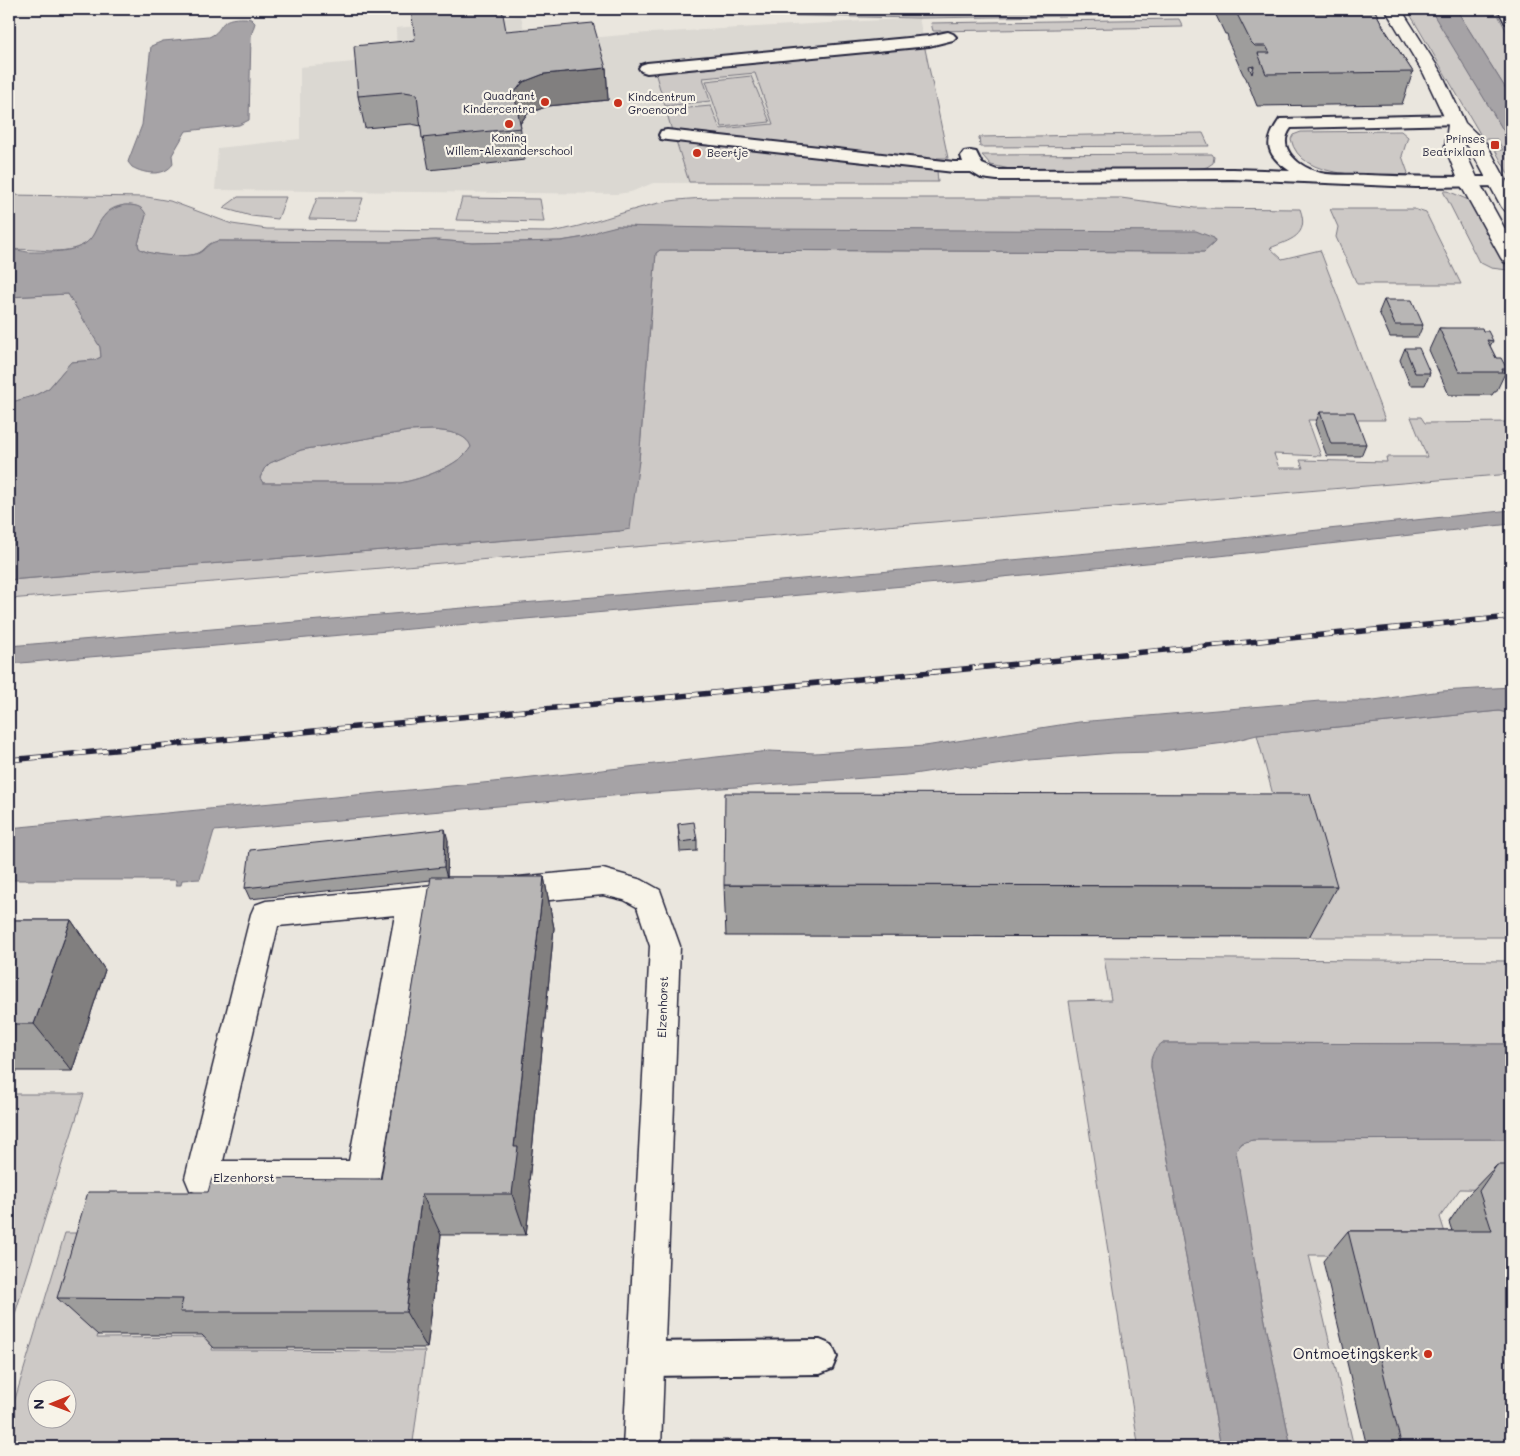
<svg xmlns="http://www.w3.org/2000/svg" width="1520" height="1456" viewBox="0 0 1520 1456" font-family="Mali,sans-serif">
<rect width="100%" height="100%" fill="#eae6de"/>
<filter id="ink" filterUnits="userSpaceOnUse"><feTurbulence type="fractalNoise" baseFrequency=".02" numOctaves="2"/><feDisplacementMap in="SourceGraphic" scale="10" xChannelSelector="R" yChannelSelector="G"/><feConvolveMatrix kernelMatrix="1 2 1 2 8 2 1 2 1" color-interpolation-filters="sRGB"/></filter>
<g filter="url(#ink)">
<path fill="#dbd8d2" d="M521 16 527 44 633 34 919 18 948 158H937L938 182 653 183 631 192 617 194 215 190 218 148 300 139V67L397 58 396 28Z"/>
<path fill="#cdc9c6" stroke="#787680" fill-rule="evenodd" d="M424 9H1128L1131 15 919 18Z
M1407 9H1430L1441 25 1511 143V179L1495 150H1503L1497 139H1483Z
M1456 9H1495L1511 40V97Z
M1179 19 1183 27 933 31 931 23Z
M924 44 948 158H937V160L672 131 666 110 711 106 720 129 773 124 755 73 703 78 710 101 665 106 655 72Z
M751 76 770 122 722 127 706 81Z
M1401 131 1408 137 1402 156 1408 173 1406 175C1373 174 1300 182 1291 139L1293 135 1301 132Z
M1203 133 1209 146 980 147 979 137Z
M676 141 937 171 938 182H689Z
M1212 154 1214 157 1213 163 1207 167 1197 169H1010L991 165 982 155Z
M1443 191H1448L1473 202 1508 270 1491 268 1479 262Z
M9 195 147 197 170 201 232 224 267 229 551 232C588 226 623 211 659 203 683 198 708 198 732 198H1121L1195 208 1300 209C1310 236 1290 240 1270 248L1282 259 1320 250 1385 420H1308L1321 456 1274 454 1279 468H1303L1300 460 1387 462 1386 457H1427L1411 417H1421L1425 423 1511 422V474L9 599V580L620 531 639 461 656 253 660 250 1204 252 1215 242 617 226 585 237 561 241 473 243 436 240 391 242 219 241C204 244 206 251 196 254 185 258 148 256 139 248L138 244 146 215C140 207 137 205 127 205 94 207 103 236 81 246 59 256 31 247 9 250Z
M238 197H286L278 219 251 216 223 208Z
M317 198H363L356 220 309 219Z
M462 198 540 199 544 222 456 220Z
M1330 209H1414L1426 213 1461 284H1357L1336 237 1338 227Z
M68 294 100 347 101 357 95 360 71 362 49 388 36 395 9 403V297Z
M432 430C445 431 467 433 471 447 459 466 422 479 400 483H263L260 478 264 469 270 463 301 450 409 431Z
M1499 711 1507 713 1511 718V937H1311L1257 735Z
M1104 958 1511 961V1044L1162 1043 1151 1058V1067L1221 1447H803V1443H1138L1069 1001 1111 1000Z
M9 1094H84L14 1317H9Z
M1511 1139V1190L1460 1189 1440 1217 1452 1255H1309L1354 1447H1291L1263 1311 1235 1151C1240 1144 1245 1141 1253 1140Z
M65 1233H123L97 1338 215 1337 212 1350 425 1351 413 1442 580 1441 579 1447H9V1419ZM38 1388H68V1418H38Z"/>
<path fill="#a6a3a6" stroke="#716f7b" fill-rule="evenodd" d="M1430 9H1456L1511 97V143Z
M246 18 251 19 255 23 251 36 249 120 239 125 186 131 172 155 173 164C164 177 144 174 132 167L128 162 129 159 142 125 151 46 163 41 209 37C227 29 215 17 246 18Z
M124 205C133 205 143 205 146 215L138 244 139 248C148 256 188 258 199 253 208 248 206 243 219 241L391 242 436 240 473 243 561 241 585 237 601 230 617 226 761 229 1196 231 1214 238 1215 242 1204 252 660 250 656 253 639 461 630 529 620 531 9 580V403L36 395 49 388 71 362 95 360 101 357 100 347 68 294 9 297V250C16 249 21 251 28 252 44 252 67 253 81 246 102 236 91 214 124 205ZM432 430C445 431 467 433 471 447 459 466 422 479 400 483H263L260 478 264 469 270 463 301 450 409 431Z
M1511 510V524L1219 556 961 581 9 664V646L714 587 1155 547Z
M1511 687V718L1507 713 1499 711 1257 735 1225 743 1153 752 1113 753 1031 760 975 768 965 766 907 775 623 795 214 831 200 879 182 880 181 885H176V880H9V828L514 780 769 751 815 753 925 746 1079 722 1320 701H1366L1442 691Z
M1162 1043 1511 1044V1139L1253 1140 1242 1143 1236 1151 1263 1311 1291 1447H1221L1151 1067C1151 1056 1153 1050 1162 1043Z"/>
<g fill="none" stroke-linecap="round" stroke-linejoin="round">
<g stroke="#22223b" stroke-width="4">
<path id="lane" d="M948 32 953 34 956 37 953 40 929 46 647 73 641 71 639 68 641 65 647 63 929 36Z
M1455 115 1461 116 1463 120 1461 124 1291 128C1275 149 1300 168 1321 173 1335 176 1352 174 1367 175 1411 177 1454 177 1498 177L1504 178 1507 182 1504 186 1416 187 1233 179 997 180 981 178 971 172H954L667 140 661 139 659 135 661 131 667 130 954 162H963L961 156 964 152 970 151 976 152 982 164 997 170 1233 169 1290 171C1266 155 1263 143 1280 119Z
M820 1340 832 1345 837 1357 832 1369 820 1374 647 1376 635 1371 630 1359 635 1347 647 1342Z"/>
</g>
<g stroke="#22223b" stroke-width="3">
<path id="street" d="M1498 9H1511V24L1505 23Z
M603 869 642 880 660 890 680 946 661 1447H623L650 946 637 907 624 900 603 895 508 904 497 900 493 891 497 882 508 878Z
M466 882 477 886 481 895 477 904 466 908 426 912 380 1177 375 1189 363 1194 202 1195 190 1190 185 1178 251 914 255 905 266 901ZM395 915 349 1161H223L278 926Z"/>
</g>
<g stroke="#22223b" stroke-width="3">
<path id="secondary" d="M1385 9H1401L1442 74 1465 123 1486 143 1511 189V212L1504 210 1501 206 1471 150 1464 142 1463 147 1479 182 1511 240V264L1504 262 1501 258 1459 182 1445 147 1448 125 1424 74Z"/>
</g>
<use href="#lane" fill="#f7f3e8" fill-rule="evenodd"/>
<use href="#street" fill="#f7f3e8" fill-rule="evenodd"/>
<use href="#secondary" fill="#f7f3e8" fill-rule="evenodd"/>
<g stroke="#22223b" stroke-width="5.5">
<path id="rail" d="M9 760 1511 617"/>
</g>
<use href="#rail" stroke="#f7f3e8" stroke-width="4" stroke-dasharray="11" stroke-linecap="butt"/>
</g>
<path fill="#9e9d9c" stroke="#22223b" d="M1213 9H1374L1384 28 1413 72 1402 104 1257 106 1246 78 1243 74 1228 41V38L1227 34H1225Z
M506 31 606 68 608 100 548 106 527 114 520 124 525 160 429 170 421 126 411 124 365 128 358 96Z
M1384 300 1423 325 1418 337H1390L1379 312Z
M1439 328 1483 331 1493 341 1490 346 1496 358 1507 369 1496 392H1494L1492 395H1449L1429 350Z
M1405 348 1430 373 1425 385H1410L1400 360Z
M1320 412 1366 444 1361 456H1327L1315 424Z
M678 824 697 840V851L680 852Z
M448 840 447 877H544L554 928 529 1182 531 1190 526 1235H441L427 1348H214L202 1335H98L57 1298 208 1192 381 1179 431 880 250 899 245 888Z
M724 885 1337 886 1309 937 726 936Z
M9 920H71L105 970 72 1071H9Z
M1497 1165 1511 1447H1367L1323 1261 1348 1231H1452L1449 1222 1466 1197Z"/>
<path fill="#817f7f" stroke="#22223b" d="M606 68 608 100 548 106 527 114 519 125 514 93 523 82 544 74Z
M445 829 448 840 447 878 444 867Z
M544 877 554 928 529 1182 531 1190 526 1235 512 1194 514 1147Z
M71 920 105 970 72 1071 34 1024Z
M422 1194 441 1235 427 1348 406 1312Z"/>
<path fill="#b8b6b5" stroke="#22223b" d="M411 9H502L506 31 593 23 606 68 544 74 523 82 514 93 521 128 422 138 417 94 404 92 358 96 354 46 415 40Z
M1237 9H1374L1384 28 1413 72 1266 74 1258 53H1270L1266 46H1255L1251 42 1235 10H1237Z
M1254 66 1252 74 1249 67Z
M1384 300H1412L1423 325H1395Z
M1439 328H1482L1483 331H1488L1493 341 1487 340 1496 358H1501L1507 369H1502L1503 372H1459Z
M1405 348H1419L1430 373H1415Z
M1320 412H1354L1366 444H1331Z
M725 793 1310 794 1337 886 724 885Z
M694 822 697 840 680 842 678 824Z
M445 829 444 867 245 888 250 850Z
M431 877H544L514 1147H518L512 1194H422L406 1312H180L183 1299 57 1298 88 1192H208L212 1178 381 1179Z
M9 920H71L34 1024H9Z
M1497 1165H1511V1447H1402L1348 1231H1492L1479 1191Z
M690 1440H751V1447H689Z"/>
</g>
<g fill="#c8321e" stroke="#f7f3e8" stroke-width="2">
<circle cx="545" cy="102" r="5"/>
<circle cx="618" cy="103" r="5"/>
<circle cx="509" cy="124" r="5"/>
<rect x="1490" y="140" width="10" height="10" rx="2.5"/>
<circle cx="697" cy="153" r="5"/>
<circle cx="1428" cy="1354" r="5"/>
</g>
<g text-anchor="middle" stroke-width="4.5" stroke-linejoin="round" paint-order="stroke">
<g font-size="11" fill="#22223b" stroke="#f7f3e8" text-anchor="end">
<text x="535" y="100">Quadrant<tspan x="535" dy="13">Kindercentra</tspan></text>
<text x="628" y="101" text-anchor="start">Kindcentrum<tspan x="628" dy="13">Groenoord</tspan></text>
<text x="509" y="142" text-anchor="middle">Koning<tspan x="509" dy="13">Willem-Alexanderschool</tspan></text>
<text x="1485" y="143">Prinses<tspan x="1485" dy="13">Beatrixlaan</tspan></text>
<text x="707" y="157" text-anchor="start">Beertje</text>
</g>
<g font-size="12" fill="#22223b" stroke="#f7f3e8">
<text transform="translate(663 1007) rotate(-88)" y="4">Elzenhorst</text>
<text x="244" y="1182">Elzenhorst</text>
</g>
<g font-size="15" fill="#22223b" stroke="#f7f3e8" text-anchor="end">
<text x="1418" y="1359">Ontmoetingskerk</text>
</g>
</g>
<rect width="1520" height="1456" fill="none" stroke="#f7f3e8" stroke-width="30"/>
<rect x="15" y="15" width="1490" height="1426" fill="none" stroke="#22223b" stroke-width="2" filter="url(#ink)"/>
<g transform="translate(52 1404) rotate(269)"><circle r="24" fill="#f7f3e8" stroke="#a29fa3"/>
<path d="M0-4L9 19L0 12L-9 19Z" fill="#c8321e"/>
<text y="-8" font-size="14" font-weight="bold" text-anchor="middle" fill="#22223b">N</text>
</g>
</svg>
